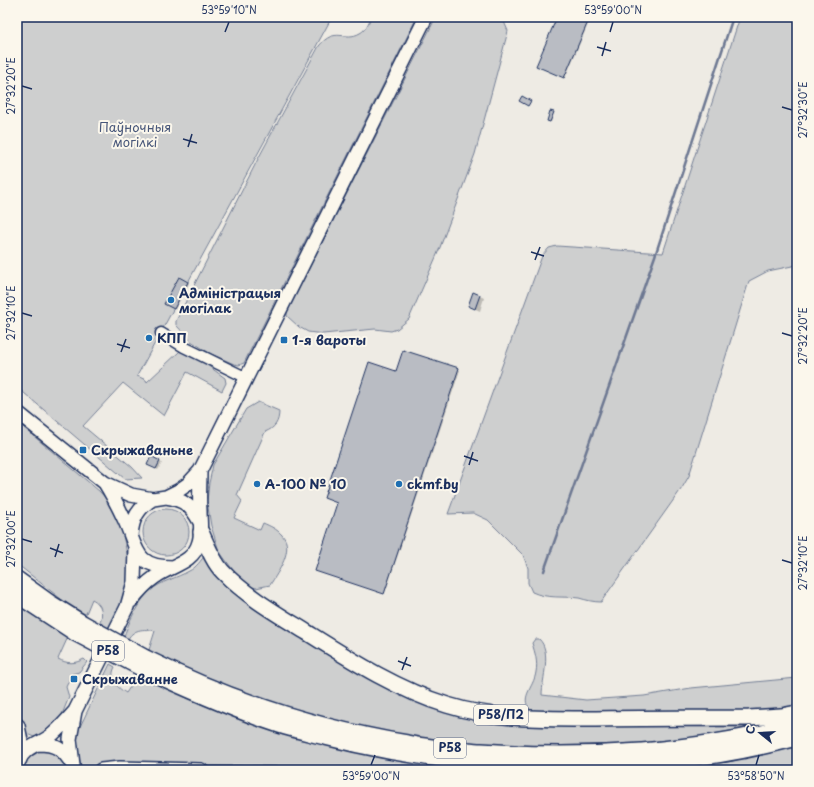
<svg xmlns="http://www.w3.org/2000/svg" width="814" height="787" viewBox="0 0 814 787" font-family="'Playpen Sans',sans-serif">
<rect width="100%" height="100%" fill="#eeebe4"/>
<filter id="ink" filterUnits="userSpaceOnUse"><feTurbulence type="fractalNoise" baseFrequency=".025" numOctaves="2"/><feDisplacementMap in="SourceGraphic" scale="8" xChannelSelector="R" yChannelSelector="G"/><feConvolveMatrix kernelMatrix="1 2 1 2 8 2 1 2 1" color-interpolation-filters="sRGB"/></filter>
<g filter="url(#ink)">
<path fill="#cecfcf" stroke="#747f96" d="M17 17H332L137 376 146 380 147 382 180 351 203 362 225 378 226 383 222 391 187 372 164 416 123 383 83 426 132 467 142 478 125 479 17 387Z
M371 17H417L244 363 239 365 234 364 211 354 191 341 176 325V321L259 157 319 46C335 26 345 42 360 33 366 30 369 22 371 17Z
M436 17H502L508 31 475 154 439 250 409 319 397 329 391 331 375 329 323 334 308 332 299 327 287 316V312Z
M740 17H797V265L768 271 749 281 689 476 682 488 601 602C593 602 586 600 579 598 563 596 547 599 532 592L528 583V568L523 555 488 520 473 513 448 514 542 256 549 248 557 246 663 253Z
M258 402 279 411C279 422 275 428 265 432L237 495 242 501 234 518 260 530 263 523C270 526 277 529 282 535 295 549 278 572 270 585L256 588 241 583 234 576 233 570 219 551 211 526 207 501 209 483 213 465 246 409Z
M17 422 99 491 115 508 121 526 130 568 124 599 108 629 99 624C104 614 102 604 92 599L85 616 71 607 17 564Z
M143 532a23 23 0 1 1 46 0a23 23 0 1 1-46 0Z
M206 554 226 583 274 621 358 670 430 707 476 719 766 724 688 739 611 749 444 744 316 717 230 689 148 653 155 631C144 628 132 629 127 641L123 639C129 622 137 603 150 591 161 581 177 578 189 571 196 568 201 560 206 554Z
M17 605 68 637 58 659C68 664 74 664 84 659L87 662 79 672 72 674 66 687 69 697 61 717 53 728 42 735 34 737 27 734 17 716Z
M535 639H539C552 651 542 679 542 695L586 700 644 696 691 688 797 678V708L746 712H533C517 699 534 688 536 672 538 662 535 653 532 643Z
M110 664 115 667C109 678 116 687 126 693L138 675 201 704 266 728 456 767 455 769 112 764 82 768 75 745 77 733Z
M786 740 797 743V770H675L733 761Z
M39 750C54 752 62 754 66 770H21L26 757Z"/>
<path fill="#0003" d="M558 17H591L565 78 537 66Z
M551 112 554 113 551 122 548 120Z
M179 278 189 283 175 309 166 304Z
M474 293 484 298 480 311 469 306Z
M147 336 154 339 153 342 146 339Z
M404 351 460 370 385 593 316 570 397 372Z
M152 458 162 463 158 470 148 464Z"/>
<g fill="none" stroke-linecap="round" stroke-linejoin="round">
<path stroke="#6d7892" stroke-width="2.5" d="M544 571 655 256 733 17"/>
</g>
<path fill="#b9bcc3" stroke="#1b2f5e" d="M557 17H590L564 78 536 66Z
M522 96 531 101 528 106 519 101Z
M550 111 554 112 550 122 547 121Z
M179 277 188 282 174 309 164 304Z
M473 292 480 295 475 309 468 306Z
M403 350 459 368 384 594 315 571 337 503 324 498 369 362 396 371Z
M151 456 160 461 156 469 147 465Z"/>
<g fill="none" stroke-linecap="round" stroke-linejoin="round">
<g stroke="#1b2f5e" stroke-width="13">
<path id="minor" d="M161 333 184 347 247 378"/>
</g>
<g stroke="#1b2f5e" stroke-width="16">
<path id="major" d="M17 412 105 483 131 495 153 499 166 497 178 491 188 484 200 471 426 17
M105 483C113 496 119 508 125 521 138 550 135 567 173 567
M166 497C185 500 191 506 200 522
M131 536C132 519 138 508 153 499
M131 601C138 592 145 584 155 577 171 565 193 564 199 542 202 532 200 521 200 511 199 498 200 484 200 471
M38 744C56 744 63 749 72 764
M73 765 70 739 75 711 127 607 134 582 135 549
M17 766C22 746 39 746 53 734 61 727 68 719 75 711
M101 770 120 768 201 770"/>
</g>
<g stroke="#1b2f5e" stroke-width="18">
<path id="highway" d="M201 532C207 545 213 562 223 572 247 597 279 615 308 633 351 660 398 690 447 705 494 720 547 719 596 719 647 718 698 718 749 718L781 716 797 713
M17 579 49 602 81 622
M17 595 75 633
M146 658C228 699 317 728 407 743 431 748 456 749 481 751 535 755 588 755 642 751 694 746 747 739 797 724
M141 668C186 689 231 709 279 725 294 730 309 733 325 737 476 776 646 778 797 738
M17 726 20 741 19 759"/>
</g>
<use href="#minor" stroke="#fbf7ec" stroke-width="10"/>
<use href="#major" stroke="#fbf7ec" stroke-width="13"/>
<use href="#highway" stroke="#fbf7ec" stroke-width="15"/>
<g stroke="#1b2f5e" stroke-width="18" stroke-linecap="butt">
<path id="highway-bridge" d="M81 622 146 658
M75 633 141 668"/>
</g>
<use href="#highway-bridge" stroke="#fbf7ec" stroke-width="15"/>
</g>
</g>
<path fill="none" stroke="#1b2f5e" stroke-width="1.5" d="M225 32 229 22M610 32 613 22M597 47 611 51M602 56 606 42M22 86 32 89M782 107 792 110M183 139 197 143M188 147 192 134M531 252 544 256M535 260 540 247M22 313 32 316M782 333 792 336M117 344 130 348M121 352 126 339M464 456 478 461M469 465 473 452M22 539 32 542M50 548 63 553M55 557 59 544M782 560 792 563M398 661 411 666M402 670 407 657M371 765 375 755M756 765 759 755"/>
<g fill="#1f6fb2" stroke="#fbf7ec" stroke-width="1.5">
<circle cx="171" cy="300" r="4"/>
<circle cx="149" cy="338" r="4"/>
<rect x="280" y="336" width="8" height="8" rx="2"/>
<rect x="79" y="446" width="8" height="8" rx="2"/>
<circle cx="257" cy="484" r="4"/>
<circle cx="399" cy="484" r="4"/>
<rect x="70" y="675" width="8" height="8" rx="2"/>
</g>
<g text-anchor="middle" stroke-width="4" stroke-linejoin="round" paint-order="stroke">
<g fill="#fbf7ec" stroke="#5e6b89" stroke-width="1">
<rect x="92" y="641" width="32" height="20" rx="3"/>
<rect x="474" y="705" width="54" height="20" rx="3"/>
<rect x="434" y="738" width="32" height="20" rx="3"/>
</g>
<g font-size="12" font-weight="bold" fill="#1b2f5e">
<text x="108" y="655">Р58</text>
<text x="501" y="719">Р58/П2</text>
<text x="450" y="752">Р58</text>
</g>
<g font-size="13" fill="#48577a" stroke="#fbf7ec">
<text x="135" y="132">Паўночныя<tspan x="135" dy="15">могілкі</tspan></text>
</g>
<g font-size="13" font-weight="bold" fill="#1b2f5e" stroke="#fbf7ec" text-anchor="start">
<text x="179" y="298">Адміністрацыя<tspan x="179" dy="15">могілак</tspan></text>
<text x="157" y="343">КПП</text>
<text x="292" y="345">1-я вароты</text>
<text x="91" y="455">Скрыжаваньне</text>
<text x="265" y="489">А-100 № 10</text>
<text x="407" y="489">ckmf.by</text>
<text x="82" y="684">Скрыжаванне</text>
</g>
</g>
<rect width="814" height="787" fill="none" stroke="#fbf7ec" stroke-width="44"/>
<g transform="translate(760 733) rotate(288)" stroke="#fbf7ec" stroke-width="3" paint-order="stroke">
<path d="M0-3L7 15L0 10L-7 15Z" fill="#1b2f5e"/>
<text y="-6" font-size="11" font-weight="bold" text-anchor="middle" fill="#1b2f5e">С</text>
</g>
<rect x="22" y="22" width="770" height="743" fill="none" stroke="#1b2f5e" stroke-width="1.5"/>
<g font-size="10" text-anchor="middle" fill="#1b2f5e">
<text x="229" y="14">53°59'10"N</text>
<text x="613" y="14">53°59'00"N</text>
<text transform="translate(11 86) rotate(-90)" y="4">27°32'20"E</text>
<text transform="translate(803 110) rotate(-90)" y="4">27°32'30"E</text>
<text transform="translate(11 313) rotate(-90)" y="4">27°32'10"E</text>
<text transform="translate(803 336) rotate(-90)" y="4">27°32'20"E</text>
<text transform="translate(11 539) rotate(-90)" y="4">27°32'00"E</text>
<text transform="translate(803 563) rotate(-90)" y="4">27°32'10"E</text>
<text x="371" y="780">53°59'00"N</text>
<text x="756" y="780">53°58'50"N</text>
</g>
</svg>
